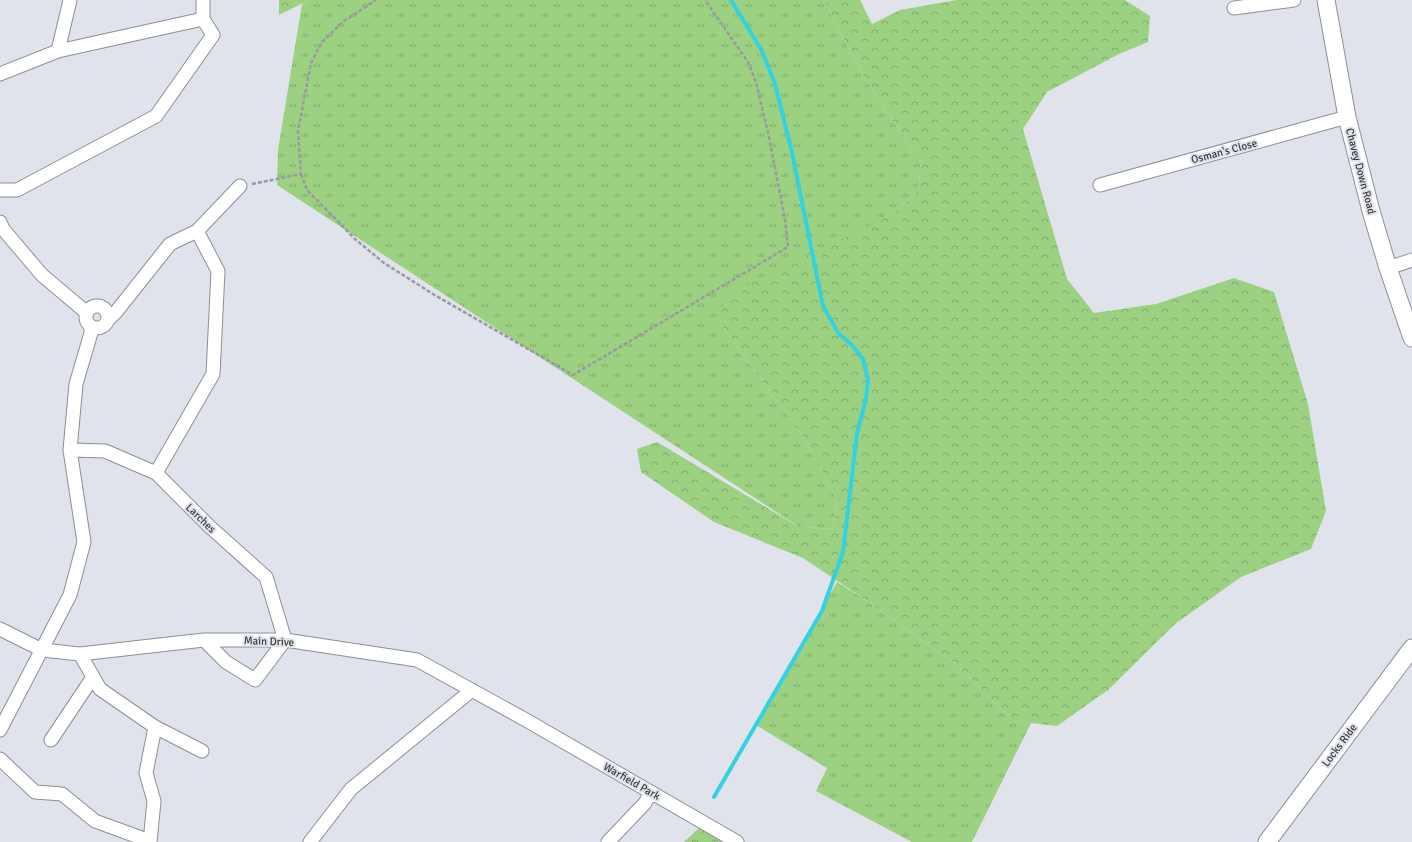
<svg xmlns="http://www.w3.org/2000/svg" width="1412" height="842" viewBox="0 0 1412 842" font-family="Signika,sans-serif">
<defs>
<pattern id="grass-tufts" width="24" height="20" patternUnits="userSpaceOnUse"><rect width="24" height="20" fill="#9dd182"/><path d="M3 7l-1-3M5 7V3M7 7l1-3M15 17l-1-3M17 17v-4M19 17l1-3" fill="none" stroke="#81ab6c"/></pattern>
<pattern id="forest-crowns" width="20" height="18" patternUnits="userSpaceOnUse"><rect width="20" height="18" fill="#9dd182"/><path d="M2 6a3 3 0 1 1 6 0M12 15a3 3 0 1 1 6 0" fill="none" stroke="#81ab6c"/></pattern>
</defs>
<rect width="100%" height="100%" fill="#e1e3ec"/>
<path fill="url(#grass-tufts)" d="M309 0H824L861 72 921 163 918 191 891 215 719 322 800 432 838 501 833 529 799 527 277 185 278 150 302 4Z
M837 582 867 601 953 662 1013 721 1031 723 972 842H912L816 791 827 768 756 725Z"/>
<path fill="url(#forest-crowns)" d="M279 0H309L279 15Z
M824 0H860L872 24 900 10 957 0H1125L1150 16 1148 42 1119 54 1047 92 1023 129 1067 279 1094 313 1156 304 1234 278 1274 292 1308 404 1326 511 1311 549 1241 577 1175 624 1108 690 1057 726 1013 721 953 662 867 601 803 558 714 522 641 472 637 449 657 442 799 527 833 529 838 501 800 432 719 322 725 296 891 215 918 191 921 163 861 72Z
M699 828 722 842H684Z"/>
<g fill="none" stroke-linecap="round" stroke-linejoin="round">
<path stroke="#33d1e1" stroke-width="4" d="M714 797 822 611 843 552 857 433 866 399 868 380 863 359 852 345 839 334 823 306 791 148 775 84 762 51 731 0"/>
<g stroke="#8c8f97" stroke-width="15">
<path id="minor" d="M1234 8 1294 0
M58 51 70 0
M0 74 58 51 203 19
M1100 185 1347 117
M0 190H17L156 116 213 35 203 19V0
M0 222 3 229 42 275 87 313
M1388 268 1412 260
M86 317a11 11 0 1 1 22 0a11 11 0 1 1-22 0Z
M108 320 116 312 170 244 197 231
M70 450 105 451 156 473 210 527 266 577 285 640 255 680 226 662 204 640
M156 473 213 374 218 271 197 231 240 186
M0 629 42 650 80 654 204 640H285L417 660 526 720 737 842
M80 654 100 689 155 727 202 751
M0 730 70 595 84 542 70 450 76 384 91 333V326
M51 740 93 677
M0 759 35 792 62 794 95 821 150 841
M150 842 154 801 146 773 155 727
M310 842 351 789 472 690
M608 842 645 803 651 792"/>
</g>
<g stroke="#8c8f97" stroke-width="19">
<path id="major" d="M1326 0 1347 117 1371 211 1388 268 1412 338
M1267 842 1412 648"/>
</g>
<path stroke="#999aa1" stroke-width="2.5" stroke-dasharray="4 2" stroke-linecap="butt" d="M301 174 307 190 355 239 384 263 433 294 573 375 788 247 785 220 769 137 756 82 748 62 705 0
M252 184 301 174 298 131 311 63 322 42 344 21 376 0"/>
<use href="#minor" stroke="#fff" stroke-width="13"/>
<use href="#major" stroke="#fff" stroke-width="17"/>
</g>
<g text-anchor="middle" stroke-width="4" stroke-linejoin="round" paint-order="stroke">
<g font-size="11" fill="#393a3e" stroke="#e1e3ec">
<text transform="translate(1224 151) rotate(-15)" y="4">Osman's Close</text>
<text transform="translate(1361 171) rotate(75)" y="4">Chavey Down Road</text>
<text transform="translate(201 518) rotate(44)" y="4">Larches</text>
<text transform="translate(269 641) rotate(2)" y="4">Main Drive</text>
<text transform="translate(1339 745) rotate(-53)" y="4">Locks Ride</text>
<text transform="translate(632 781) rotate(30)" y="4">Warfield Park</text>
</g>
</g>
</svg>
